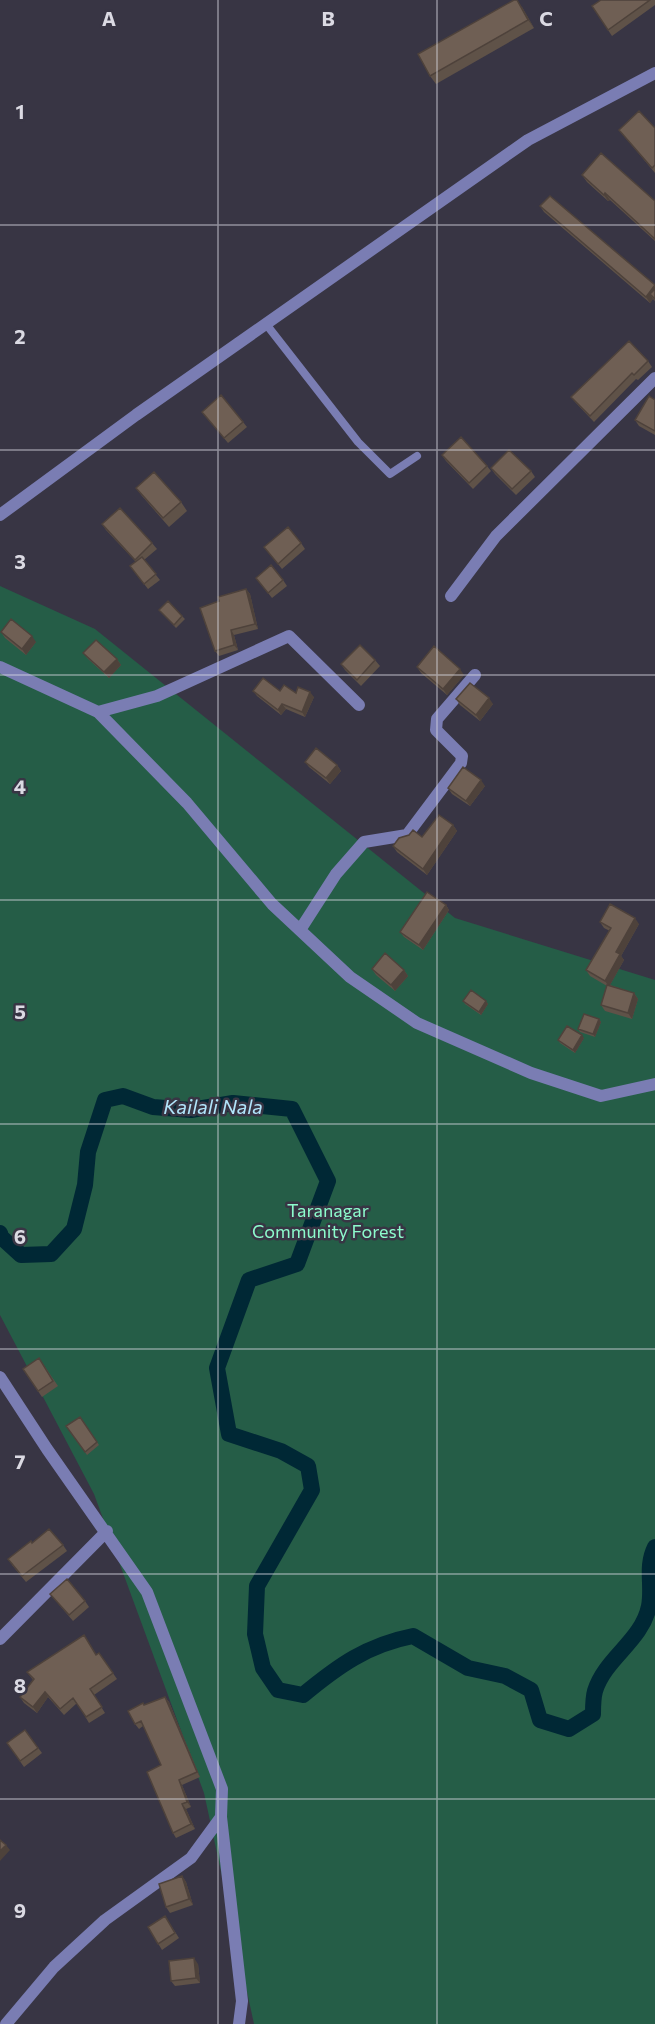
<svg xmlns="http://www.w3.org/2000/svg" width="655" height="2024" viewBox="0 0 655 2024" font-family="Commissioner,sans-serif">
<rect width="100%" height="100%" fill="#383544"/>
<path fill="#255d47" d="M0 586 95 629 455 918 655 980V2024H254L204 1793 94 1494 0 1315Z"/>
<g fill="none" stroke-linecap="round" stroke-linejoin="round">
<path stroke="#002835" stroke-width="16" d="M0 1233 1 1237 21 1255 51 1254 74 1229 85 1185 88 1152 105 1100 123 1096 153 1107 191 1110 233 1103 292 1109 328 1181 297 1264 249 1280 217 1368 229 1434 281 1451 308 1466 312 1490 257 1586 255 1634 263 1668 278 1690 303 1695C338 1666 367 1645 413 1636L468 1668 505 1676 531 1690 540 1720 569 1729 593 1714C593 1707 593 1698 595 1691 605 1658 642 1641 649 1606 653 1585 645 1567 655 1547"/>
<path stroke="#7a7db3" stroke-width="8" d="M266 324 358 442 390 474 417 456"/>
<path stroke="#7a7db3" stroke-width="12" d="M0 515 136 415 528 140 655 73
M451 596 496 536 655 378
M0 667 98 712 187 803 272 904 350 977 417 1023 531 1073 601 1096 655 1084
M98 712 157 696 289 636 359 705
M300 930 336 874 364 842 407 835 461 763 462 756 436 730 437 719 475 675
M0 1377 47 1449 147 1592 222 1789 221 1817 191 1858 105 1920 54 1967 6 2024
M0 1639 107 1531
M221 1817 242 2001 239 2024"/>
</g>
<path fill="#5f5248" d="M601 0H655V5L612 36 592 6Z
M522 7 534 28 436 84 430 76Z
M655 128V173L619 130Z
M582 175 655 201V241L610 200 608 201 587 182Z
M540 206 655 285V301L653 299 650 303 544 212Z
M648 361 652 367 638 380 636 379 594 422 576 403 571 397Z
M655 400V435L639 426 635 420Z
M202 412 243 422 247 427 228 443Z
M442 455 487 466 491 471 473 489 446 461Z
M491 468 531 471 535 477 516 495 495 474Z
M136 488 181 502 187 511 169 527 142 496Z
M102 524 152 543 157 549 144 560 160 580 148 589 130 566 136 562 106 530Z
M301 543 305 549 282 569 264 547Z
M256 578 283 580 287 586 272 598Z
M246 589 250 594 258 629 234 635 238 650 219 656 215 651 219 601Z
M159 610 182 616 185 619 176 628Z
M1 632 36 642 26 655 5 638Z
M83 653 117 659 121 665 109 678 88 659Z
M375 660 380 666 361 686 345 670 341 664Z
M417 667 464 675 447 695 421 673Z
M253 691H280L296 693 314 697 305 717 286 709 281 715 257 696Z
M456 699 493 704 480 721 460 705Z
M305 762 337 765 341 771 330 784 309 767Z
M485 786 470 806 452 794 448 788Z
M453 825 457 831 427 875 397 852 393 846 422 837Z
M446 905 449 910 423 950 404 937 400 932Z
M600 922 639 924 621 956 624 960 610 985 634 993 638 999 632 1019 605 1011 601 1005 607 986 590 976 586 970 610 931 604 928Z
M372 969 404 970 408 976 395 991 376 975Z
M463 1001H486L488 1004 481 1015 465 1004Z
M599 1019 601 1022 595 1037 580 1032 578 1029Z
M584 1038 575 1053 560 1043 558 1040Z
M39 1358 58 1386 42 1397 23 1369Z
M80 1417 99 1445 87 1455 66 1426Z
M32 1543 63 1545 67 1551 26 1582 12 1565Z
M50 1594 85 1601 89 1607 73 1621Z
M99 1653 117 1679 94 1695 105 1713 89 1723 77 1703 64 1715 48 1697 37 1713 24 1703 20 1697 33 1680 27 1672 96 1654Z
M165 1697 169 1702 200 1777 182 1785 191 1807 186 1809 195 1829 176 1838 173 1833 161 1765 143 1726 139 1729 135 1724 144 1705Z
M25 1730 42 1753 24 1767 7 1743Z
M182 1876 186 1882 193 1905 170 1913 166 1907Z
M165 1916 179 1938 162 1950 148 1927Z
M198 1964 200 1983 175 1986 171 1981Z"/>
<path fill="#4e423b" d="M517 0 522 7 534 28 528 20Z
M605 193 610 200 608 201 604 195Z
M655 286V297L650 294 653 299 650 303 646 297Z
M246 589 250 594 258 629 255 624Z
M231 630 234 635 238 650 234 645Z
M32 636 36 642 26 655 22 649Z
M117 659 121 665 109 678 104 672Z
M460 669 464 675 447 695 443 689Z
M310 692 314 697 305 717 302 712Z
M489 698 493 704 480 721 476 715Z
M282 704 286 709 281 715 278 710Z
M337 765 341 771 330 784 326 778Z
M481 780 485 786 470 806 466 801Z
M453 825 457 831 427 875 423 869Z
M446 905 449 910 423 950 419 945Z
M635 918 639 924 621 956 624 960 609 987 605 981 616 952Z
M404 970 408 976 395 991 391 985Z
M634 993 638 999 632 1019 628 1013Z
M486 1001 488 1004 481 1015 479 1012Z
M599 1019 601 1022 595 1037 593 1034Z
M582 1035 584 1038 575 1053 573 1050Z
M45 1692 48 1697 37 1713 33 1707Z
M165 1697 169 1702 200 1777 197 1772Z
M179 1780 182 1785 191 1807 187 1802Z
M182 1804 186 1809 195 1829 191 1824Z
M6 1845 10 1850 0 1861V1851Z
M182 1876 186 1882 193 1905 189 1899Z
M194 1958 198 1964 200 1983 196 1978Z"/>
<path fill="#6f5f54" stroke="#4e423b" stroke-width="1.5" d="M514 0H517L528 20 430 76 418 54Z
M601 0H650L608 30 592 6Z
M639 111 655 128V165L652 168 619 130Z
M601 153 655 201V239L605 193 604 195 582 175Z
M550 196 655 285 646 297 540 206Z
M655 289V299L650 294Z
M629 341 648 361 634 375 632 373 590 416 571 397Z
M221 395 243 422 224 438 202 412Z
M649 396 655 400V431L635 420Z
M461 437 487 466 469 483 442 455Z
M509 450 531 471 512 489 491 468Z
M154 472 181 502 163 518 136 488Z
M120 508 152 543 135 560 102 524Z
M288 527 301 543 278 564 264 547Z
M142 557 156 574 144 584 130 566Z
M271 565 283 580 268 593 256 578Z
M246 589 255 624 231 630 234 645 215 651 200 608 219 601 218 597Z
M168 601 182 616 174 625 159 610Z
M11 619 32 636 22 649 1 632Z
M96 640 117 659 104 672 83 653Z
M360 645 375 660 357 680 341 664Z
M434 646 460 669 443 689 417 667Z
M263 678 280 691 284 685 296 693 298 687 310 692 302 712 282 704 278 710 253 691Z
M470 683 489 698 476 715 456 699Z
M316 748 337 765 326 778 305 762Z
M463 767 481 780 466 801 448 788Z
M439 815 453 825 423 869 393 846 399 838 409 835 413 830 422 837Z
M427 892 446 905 419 945 400 932Z
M610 904 635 918 616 952 620 954 605 981 586 970 611 928 600 922Z
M385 953 404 970 391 985 372 969Z
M607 985 634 993 628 1013 601 1005Z
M471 990 486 1001 479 1012 463 1001Z
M584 1014 599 1019 593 1034 578 1029Z
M567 1026 582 1035 573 1050 558 1040Z
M39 1358 53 1381 38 1391 23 1369Z
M80 1417 97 1442 85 1452 66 1426Z
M49 1529 63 1545 22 1576 8 1559 31 1541 32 1543Z
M67 1579 85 1601 69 1615 50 1594Z
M84 1635 96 1655 99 1653 113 1673 90 1689 102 1707 86 1717 73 1698 60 1709 45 1692 33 1707 20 1697 34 1679 27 1672Z
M165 1697 197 1772 179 1780 187 1802 182 1804 191 1824 173 1833 147 1772 161 1765 141 1721 135 1724 128 1711 143 1703 144 1705Z
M25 1730 38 1748 20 1761 7 1743Z
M0 1840 6 1845 0 1851Z
M182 1876 189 1899 166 1907 159 1884Z
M165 1916 175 1933 158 1944 148 1927Z
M194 1958 196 1978 171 1981 169 1961Z"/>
<path fill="none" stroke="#dbdae3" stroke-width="1.5" stroke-opacity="0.55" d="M218 0V2024M437 0V2024M0 225H655M0 450H655M0 675H655M0 900H655M0 1124H655M0 1349H655M0 1574H655M0 1799H655"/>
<g text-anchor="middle" stroke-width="5" stroke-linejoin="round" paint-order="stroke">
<g font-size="18" fill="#8cfbcc" stroke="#383544">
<text x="328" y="1217">Taranagar<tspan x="328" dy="21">Community Forest</tspan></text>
</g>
<g font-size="20" font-style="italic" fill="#b1e5fb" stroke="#383544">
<text x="213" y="1114">Kailali Nala</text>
</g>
</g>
<g font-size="20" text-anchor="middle" font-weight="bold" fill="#dbdae3" stroke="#383544" stroke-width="5" stroke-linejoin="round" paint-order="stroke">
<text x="109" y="26">A</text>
<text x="328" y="26">B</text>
<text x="546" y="26">C</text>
<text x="20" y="119">1</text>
<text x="20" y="344">2</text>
<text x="20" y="569">3</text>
<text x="20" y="794">4</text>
<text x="20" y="1019">5</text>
<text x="20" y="1244">6</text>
<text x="20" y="1469">7</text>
<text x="20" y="1693">8</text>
<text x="20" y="1918">9</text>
</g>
</svg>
